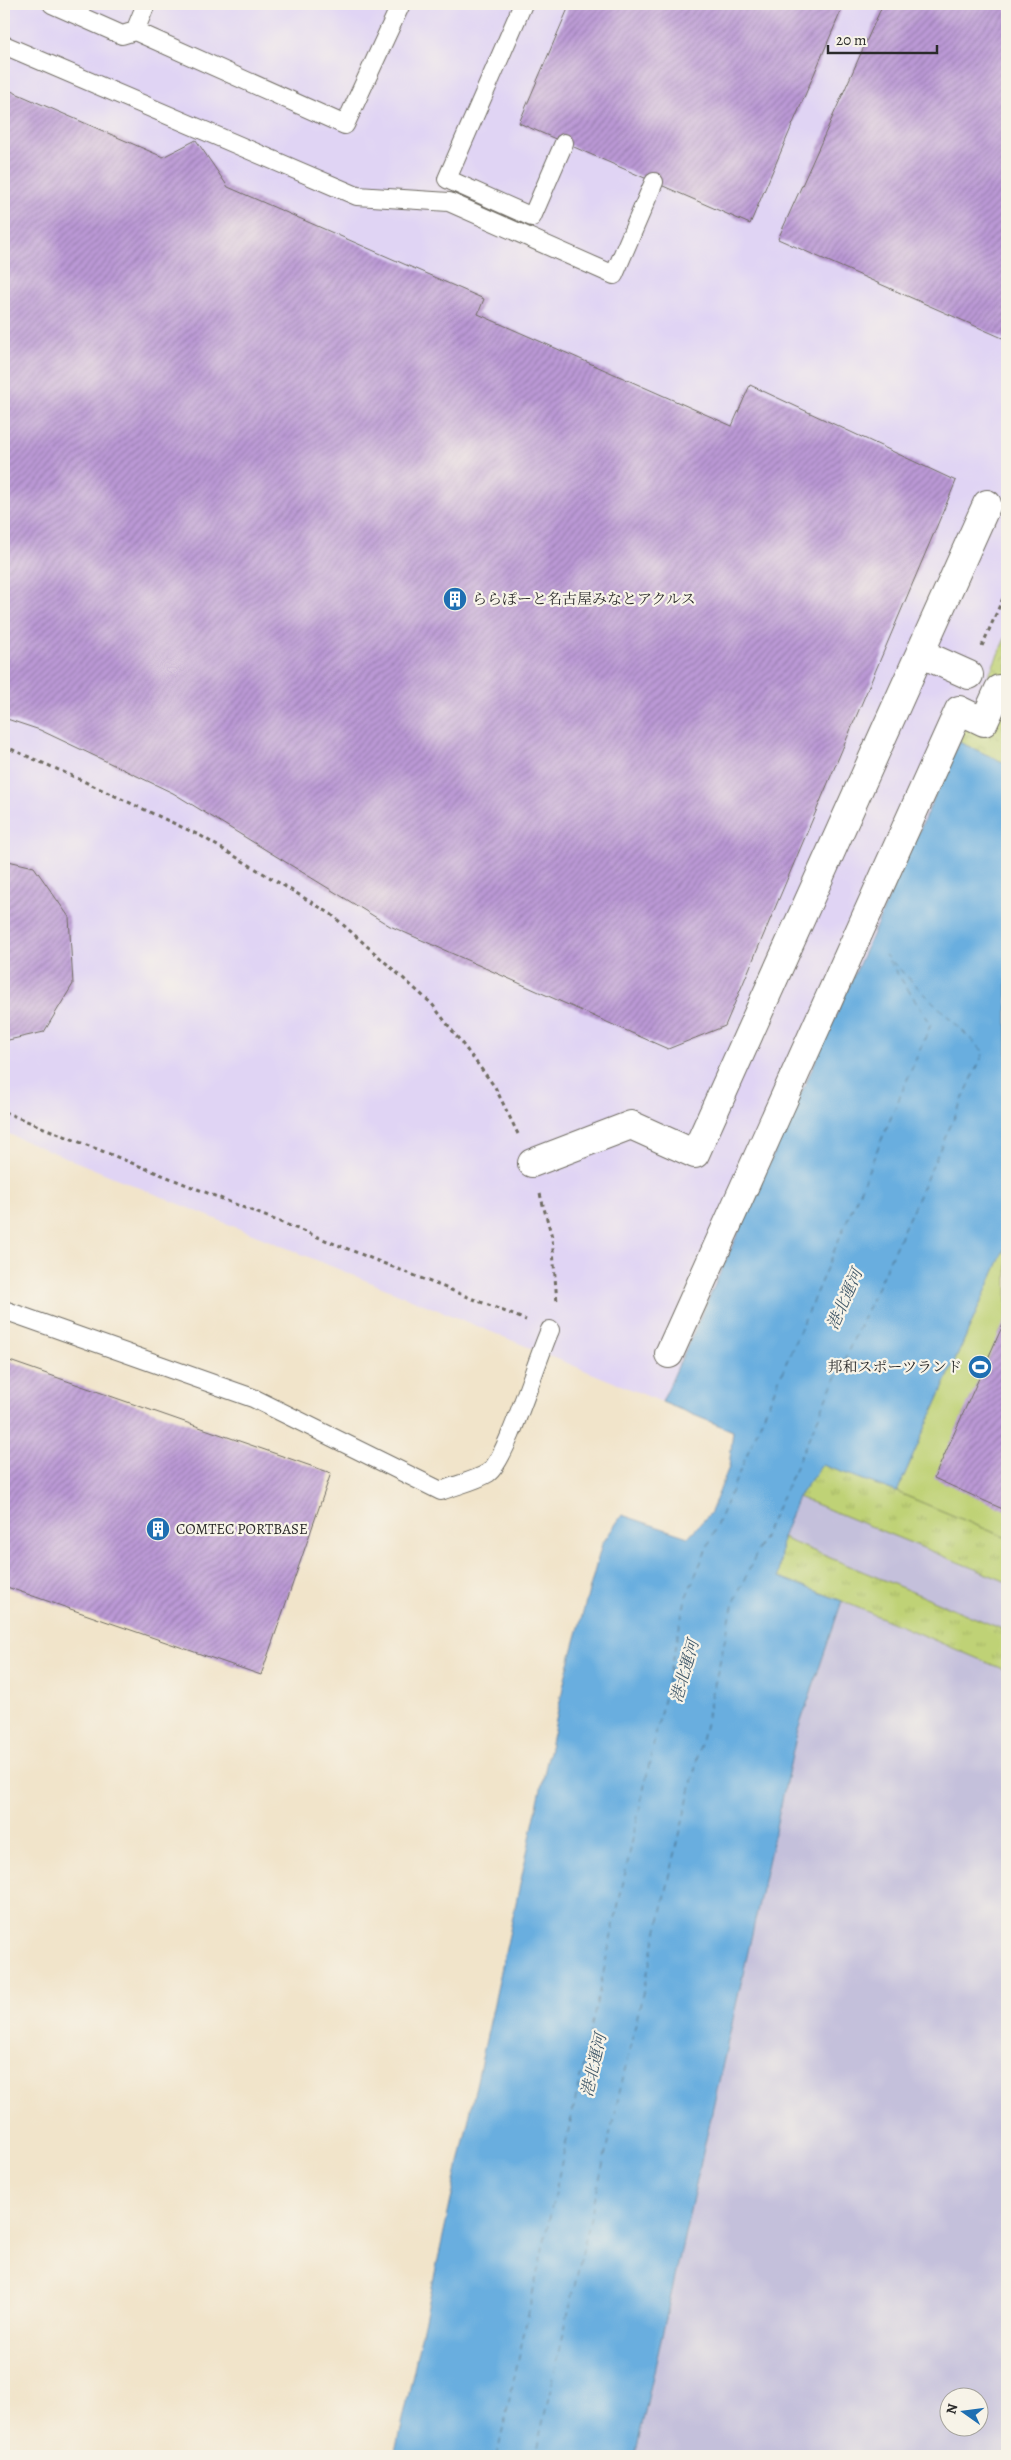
<svg xmlns="http://www.w3.org/2000/svg" width="1011" height="2460" viewBox="0 0 1011 2460" font-family="Alegreya,'Noto Serif JP',serif">
<defs>
<pattern id="grass-tufts" width="24" height="20" patternUnits="userSpaceOnUse" patternTransform="scale(1.25)"><rect width="24" height="20" fill="#bfd276"/><path d="M3 7l-1-3M5 7V3M7 7l1-3M15 17l-1-3M17 17v-4M19 17l1-3" fill="none" stroke="#a4b466"/></pattern>
<pattern id="park-crowns" width="20" height="18" patternUnits="userSpaceOnUse" patternTransform="scale(1.25)"><rect width="20" height="18" fill="#bfd276"/><path d="M2 6a3 3 0 1 1 6 0M12 15a3 3 0 1 1 6 0" fill="none" stroke="#a4b466"/></pattern>
<pattern id="building-hatch" width="6" height="6" patternUnits="userSpaceOnUse" patternTransform="scale(1.25)"><rect width="6" height="6" fill="#bb99d6"/><path d="M-1 1l2-2M0 6l6-6M5 7l2-2" fill="none" stroke="#987dae"/></pattern>
</defs>
<rect width="100%" height="100%" fill="#f7f3e8"/>
<filter id="ink" filterUnits="userSpaceOnUse"><feTurbulence type="fractalNoise" baseFrequency=".02" numOctaves="2"/><feDisplacementMap in="SourceGraphic" scale="10" xChannelSelector="R" yChannelSelector="G"/><feConvolveMatrix kernelMatrix="1 2 1 2 8 2 1 2 1" color-interpolation-filters="sRGB"/></filter>
<filter id="wash" filterUnits="userSpaceOnUse"><feTurbulence type="fractalNoise" baseFrequency=".0096" numOctaves="4" result="noise"/><feDisplacementMap in="SourceGraphic" scale="20" xChannelSelector="R" yChannelSelector="G"/><feGaussianBlur stdDeviation="1.12" result="paint"/><feColorMatrix in="noise" values="0 0 0 0 0 0 0 0 0 0 0 0 0 0 0 0 0 1.4 0 .05"/><feComposite in="paint" operator="in"/></filter>
<g filter="url(#wash)">
<rect width="100%" height="100%" fill="#f1e4ca"/>
<path fill="#e0d4f4" d="M4 4H1007V634L662 1402 4 1132Z"/>
<path fill="#c4c0db" fill-rule="evenodd" d="M897 1492 1007 1538V2456H635L797 1733 842 1601 779 1577 782 1538 798 1497ZM948 2398H978V2428H948Z"/>
<path fill="url(#grass-tufts)" stroke="#757e50" d="M822 1464 897 1492 1007 1538V1582L798 1497Z
M782 1538 1007 1631V1671L842 1601 779 1577Z"/>
<path fill="url(#park-crowns)" stroke="#757e50" d="M1007 634V764L959 742Z"/>
<path fill="#bfd276" stroke="#757e50" d="M1007 1243V1538L897 1492Z"/>
<path fill="#69aedf" stroke="#4a6c85" d="M959 742 1007 764V1243L897 1492 822 1465 798 1497 782 1538 779 1577 842 1601 797 1733 635 2456H395L566 1674 602 1544 622 1515 688 1537 711 1512 729 1467 733 1431 662 1402Z"/>
<g fill="none" stroke-linecap="round" stroke-linejoin="round">
<path stroke="#41596a" stroke-width="1" stroke-dasharray="6 5" stroke-linecap="butt" d="M497 2456 686 1597 931 1024 885 955 984 1052 733 1605 535 2456"/>
</g>
<g id="blocks">
<path fill="url(#building-hatch)" d="M570 4H844L750 224 519 123Z
M883 4H1007V340L778 239Z
M4 88 163 157 196 140 228 187 484 299 478 314 732 426 750 385 956 481 725 1026 668 1049 390 926 173 793 40 730 4 718Z
M4 860 34 867 69 917 73 984 44 1032 4 1041Z
M1007 1316V1511L934 1478Z
M4 1359 331 1473 261 1675 4 1586Z"/>
</g>
</g>
<g filter="url(#ink)">
<use href="#blocks" fill-opacity="0" stroke="#706c63" stroke-width="1"/>
<g fill="none" stroke-linecap="round" stroke-linejoin="round">
<g stroke="#706c63" stroke-width="20">
<path id="lane" d="M52 4 122 35 135 31 345 125 401 4
M523 4 447 179 532 217 564 143
M135 31 146 4
M4 45 357 196 449 202 614 275 654 182
M4 1310 253 1398 441 1491C456 1485 475 1481 488 1473 507 1460 537 1358 550 1330"/>
</g>
<g stroke="#706c63" stroke-width="30">
<path id="street" d="M920 653 969 675
M532 1163 631 1125 695 1154 987 504
M669 1354 959 710 984 722 999 689"/>
</g>
<path stroke="#706c63" stroke-width="3" stroke-dasharray="4 4" stroke-linecap="butt" d="M982 646 1007 589
M4 746 68 774 201 836 331 914 432 1004 495 1087 518 1134
M4 1112 526 1320
M540 1194 552 1237 557 1303"/>
<use href="#lane" stroke="#fff" stroke-width="18"/>
<use href="#street" stroke="#fff" stroke-width="28"/>
</g>
</g>
<defs>
<g id="building-disc" transform="scale(1.25)"><circle r="9.5" fill="#1f6fb2" stroke="#f7f3e8"/><path d="M-4-6H4V6H1V3H-1V6H-4ZM-2.5-4.3h1.7v1.8h-1.7ZM.8-4.3h1.7v1.8H.8ZM-2.5-1h1.7V.8h-1.7ZM.8-1h1.7V.8H.8Z" fill="#fff"/></g>
<g id="stadium-disc" transform="scale(1.25)"><circle r="9.5" fill="#1f6fb2" stroke="#f7f3e8"/><path d="M0-5a6.5 5 0 1 0 0 10a6.5 5 0 1 0 0-10ZM-3.5-1.8h7v3.6h-7Z" fill="#fff"/></g>
</defs>
<g fill-rule="evenodd">
<use href="#building-disc" x="455" y="599"/>
<use href="#stadium-disc" x="980" y="1367"/>
<use href="#building-disc" x="158" y="1529"/>
</g>
<g text-anchor="middle" stroke-width="4.5" stroke-linejoin="round" paint-order="stroke">
<g font-size="15" fill="#2b2b2b" stroke="#f7f3e8" text-anchor="start">
<text x="472" y="604">ららぽーと名古屋みなとアクルス</text>
<text x="962" y="1372" text-anchor="end">邦和スポーツランド</text>
<text x="176" y="1534">COMTEC PORTBASE</text>
</g>
<g font-size="16" font-style="italic" fill="#41596a" stroke="#f7f3e8">
<text transform="translate(844 1299) rotate(-66)" y="6">港北運河</text>
<text transform="translate(684 1671) rotate(-74)" y="6">港北運河</text>
<text transform="translate(593 2065) rotate(-77)" y="6">港北運河</text>
</g>
</g>
<rect width="1011" height="2460" fill="none" stroke="#f7f3e8" stroke-width="20"/>
<g transform="translate(964 2412) rotate(284)"><circle r="24" fill="#f7f3e8" stroke="#a5a39c"/>
<path d="M0-4L9 19L0 12L-9 19Z" fill="#1f6fb2"/>
<text y="-8" font-size="14" font-weight="bold" text-anchor="middle" fill="#2b2b2b">N</text>
</g>
<path d="M828 45v8h109v-8" fill="none" stroke="#2b2b2b" stroke-width="2.5"/>
<text x="836" y="45" font-size="15" fill="#2b2b2b" stroke="#f7f3e8" stroke-width="4" paint-order="stroke">20 m</text>
</svg>
